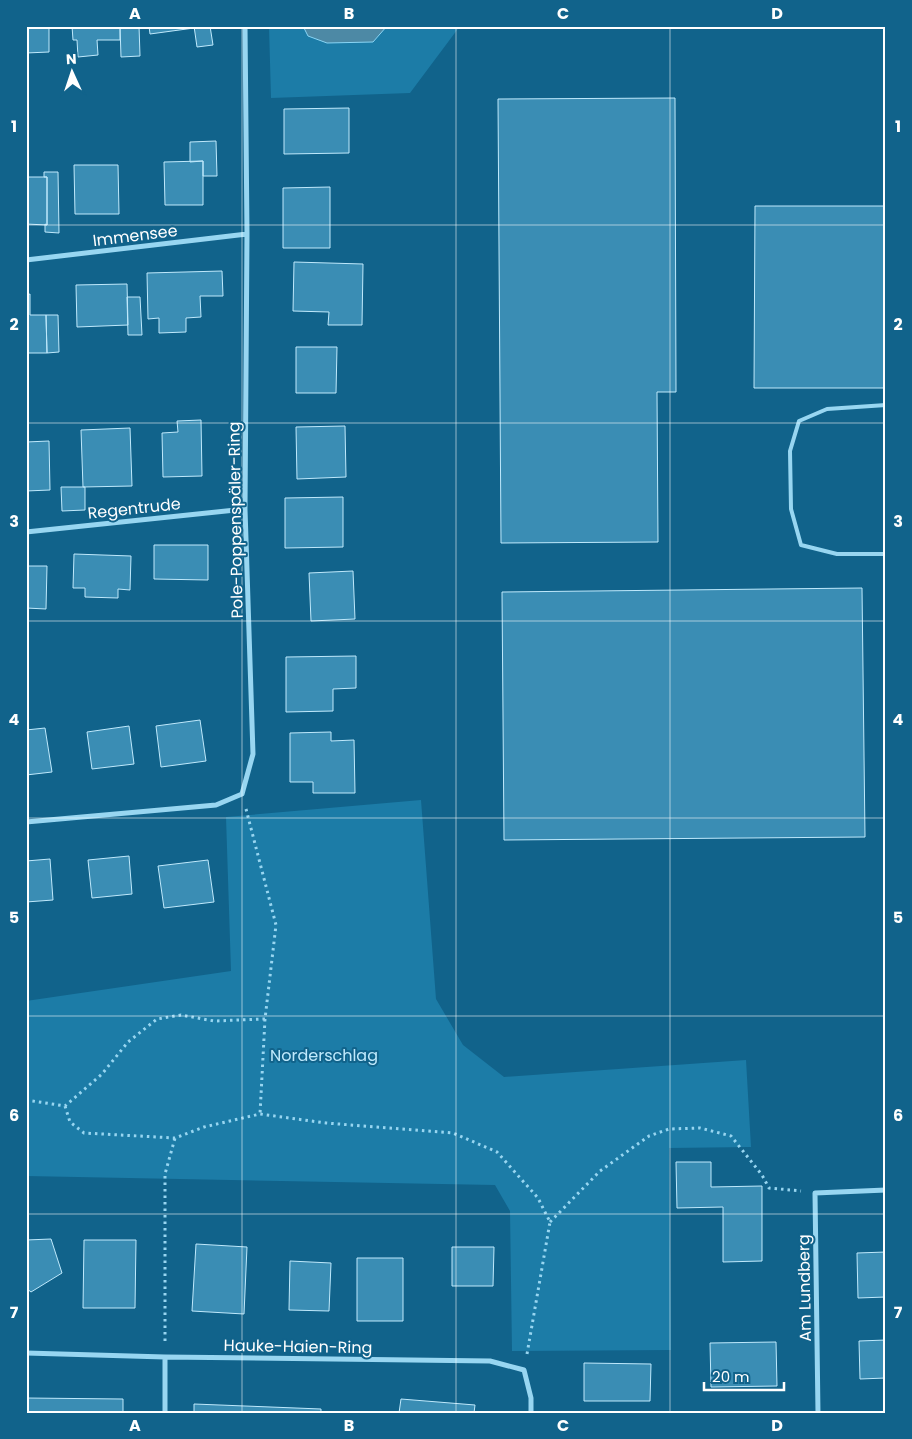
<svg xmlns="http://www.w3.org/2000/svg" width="912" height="1439" viewBox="0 0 912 1439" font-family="Poppins,sans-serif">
<rect width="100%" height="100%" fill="#11638b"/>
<path fill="#1c7ca7" d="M269 26H303L308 36 373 42 387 26H460L410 93 271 98Z
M421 800 436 999 463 1045 504 1077 746 1060 751 1147 669 1148 671 1350 512 1351 510 1211 495 1185 26 1176V1001L231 971 226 817Z"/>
<path fill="#4d89a5" stroke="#89d5f5" d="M303 26H387L373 42 327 43 308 36Z"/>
<path fill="#3a8db4" stroke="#bfe9fc" d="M26 26H49V52L26 53Z
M72 26H120V40H97L98 55 78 57 77 40H73Z
M120 26H139L140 56 121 57Z
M149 26H194V28L150 34Z
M194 26H210L213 45 197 47Z
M675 98 676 392H657L658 542 501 543 498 99Z
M349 108V153L284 154V109Z
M216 141 217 176H203V161L190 162V142Z
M203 161V205H165L164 162Z
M74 165H118L119 214H75Z
M44 172H58L59 233 45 232V224L47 225V177H44Z
M26 177H47V225L26 224Z
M330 187V248H283V188Z
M755 206H886V388H754Z
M294 262 363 264 362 325H328L329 312 293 311Z
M222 271 223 296H200L201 317 186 318V332L159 333V318L148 319 147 273Z
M127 284 128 325 77 327 76 285Z
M30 294V315H46L47 353H26V295Z
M127 297H140L142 335H128Z
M46 315H58L59 352 47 353Z
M296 347H337L336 393H296Z
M201 420 202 476 163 477 162 433 178 432 177 421Z
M345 426 346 477 297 479 296 427Z
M130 428 132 486 83 487 81 430Z
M49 441 50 490 26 491V442Z
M61 487H85V510L62 511Z
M343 497V547L285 548V498Z
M154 545H208V580L154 579Z
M74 554 131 556 130 590 118 589V598L85 597V588H73Z
M26 566H47L46 609 26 608Z
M353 571 355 619 311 621 309 573Z
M862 588 865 837 504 840 502 592Z
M356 656V688L333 689V711L286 712V657Z
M200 720 206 761 161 767 156 726Z
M129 726 134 764 92 769 87 732Z
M45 728 52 772 26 775V730Z
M331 732V741L354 740 355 793H313V782H290V733Z
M129 856 132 894 92 898 88 860Z
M50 859 53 900 26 902V861Z
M208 860 214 902 164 908 158 866Z
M676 1162H711V1187L762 1186V1261L723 1262V1207L677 1208Z
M51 1239 62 1273 31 1292 26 1288V1240Z
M84 1240H136L135 1308H83Z
M196 1244 247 1247 244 1314 192 1311Z
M452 1247H494L493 1286H452Z
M886 1252V1297L858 1298 857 1253Z
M357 1258H403V1321H357Z
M290 1261 331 1263 329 1311 289 1310Z
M886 1340V1384V1378L860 1379 859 1341Z
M776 1342 777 1386 711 1387 710 1343Z
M584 1363 651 1364 650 1401H584Z
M26 1398 123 1399V1413H26Z
M401 1399 475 1405 474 1413H399Z
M194 1404 321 1409V1413H194Z"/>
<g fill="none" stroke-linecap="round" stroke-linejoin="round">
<path stroke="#98d6f1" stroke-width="3" stroke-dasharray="2.5 4" stroke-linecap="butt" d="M246 809 276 925 265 1019 260 1114
M26 1100 65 1106 102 1074 128 1042 157 1019 181 1015 214 1021 265 1019
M65 1106 70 1122 84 1133 175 1138 204 1127 260 1114 326 1123 453 1133 497 1152 538 1198 550 1222 527 1354
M550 1222 600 1171 649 1136 669 1129 700 1128 731 1136 762 1175 769 1188 801 1191
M165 1341V1174L175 1138"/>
<path stroke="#98d6f1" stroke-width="4" d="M886 405 827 409 799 421 790 451 791 509 801 545 837 554H886"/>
<path stroke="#98d6f1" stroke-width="5" d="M26 260 247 234
M26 532 245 509
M26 822 216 805 242 794 253 754 245 509 247 234 245 26
M26 1353 165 1357 490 1361 524 1370 531 1398V1413
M165 1413V1357
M818 1413 815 1193 886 1190"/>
</g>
<path fill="none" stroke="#fff" stroke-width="1" stroke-opacity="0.55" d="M242 26V1413M456 26V1413M670 26V1413M26 225H886M26 423H886M26 621H886M26 818H886M26 1016H886M26 1214H886"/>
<g text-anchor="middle" stroke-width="4" stroke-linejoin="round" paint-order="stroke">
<g font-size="16" fill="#fff" stroke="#11638b">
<text transform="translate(135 235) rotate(-7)" y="6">Immensee</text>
<text transform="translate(134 508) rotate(-6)" y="6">Regentrude</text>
<text transform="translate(235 520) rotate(-91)" y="6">Pole-Poppenspäler-Ring</text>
<text transform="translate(804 1288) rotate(-91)" y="6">Am Lundberg</text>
<text transform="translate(298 1346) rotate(1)" y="6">Hauke-Haien-Ring</text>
</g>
<g font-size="16" fill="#bfe9fc" stroke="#11638b">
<text x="324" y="1061">Norderschlag</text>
</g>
</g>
<rect width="912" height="1439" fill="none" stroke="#11638b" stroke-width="55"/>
<g transform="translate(72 72) rotate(357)" stroke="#11638b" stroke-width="4" paint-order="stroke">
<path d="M0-4L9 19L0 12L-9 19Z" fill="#ffffff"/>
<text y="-8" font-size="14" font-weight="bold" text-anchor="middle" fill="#ffffff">N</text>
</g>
<path d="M704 1382v8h80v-8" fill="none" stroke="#ffffff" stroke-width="2.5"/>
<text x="712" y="1382" font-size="15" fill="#ffffff" stroke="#11638b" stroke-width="4" paint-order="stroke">20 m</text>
<rect x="28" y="28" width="856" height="1384" fill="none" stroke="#fff" stroke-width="2"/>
<g font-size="16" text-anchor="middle" font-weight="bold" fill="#fff">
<text x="135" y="19">A</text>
<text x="349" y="19">B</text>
<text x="563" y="19">C</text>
<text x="777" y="19">D</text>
<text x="14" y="132">1</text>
<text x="898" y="132">1</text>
<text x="14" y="330">2</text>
<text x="898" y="330">2</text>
<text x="14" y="527">3</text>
<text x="898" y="527">3</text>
<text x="14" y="725">4</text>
<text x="898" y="725">4</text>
<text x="14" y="923">5</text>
<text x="898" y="923">5</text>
<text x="14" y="1121">6</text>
<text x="898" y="1121">6</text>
<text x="14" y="1318">7</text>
<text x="898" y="1318">7</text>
<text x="135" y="1431">A</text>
<text x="349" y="1431">B</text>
<text x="563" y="1431">C</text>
<text x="777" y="1431">D</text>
</g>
</svg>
